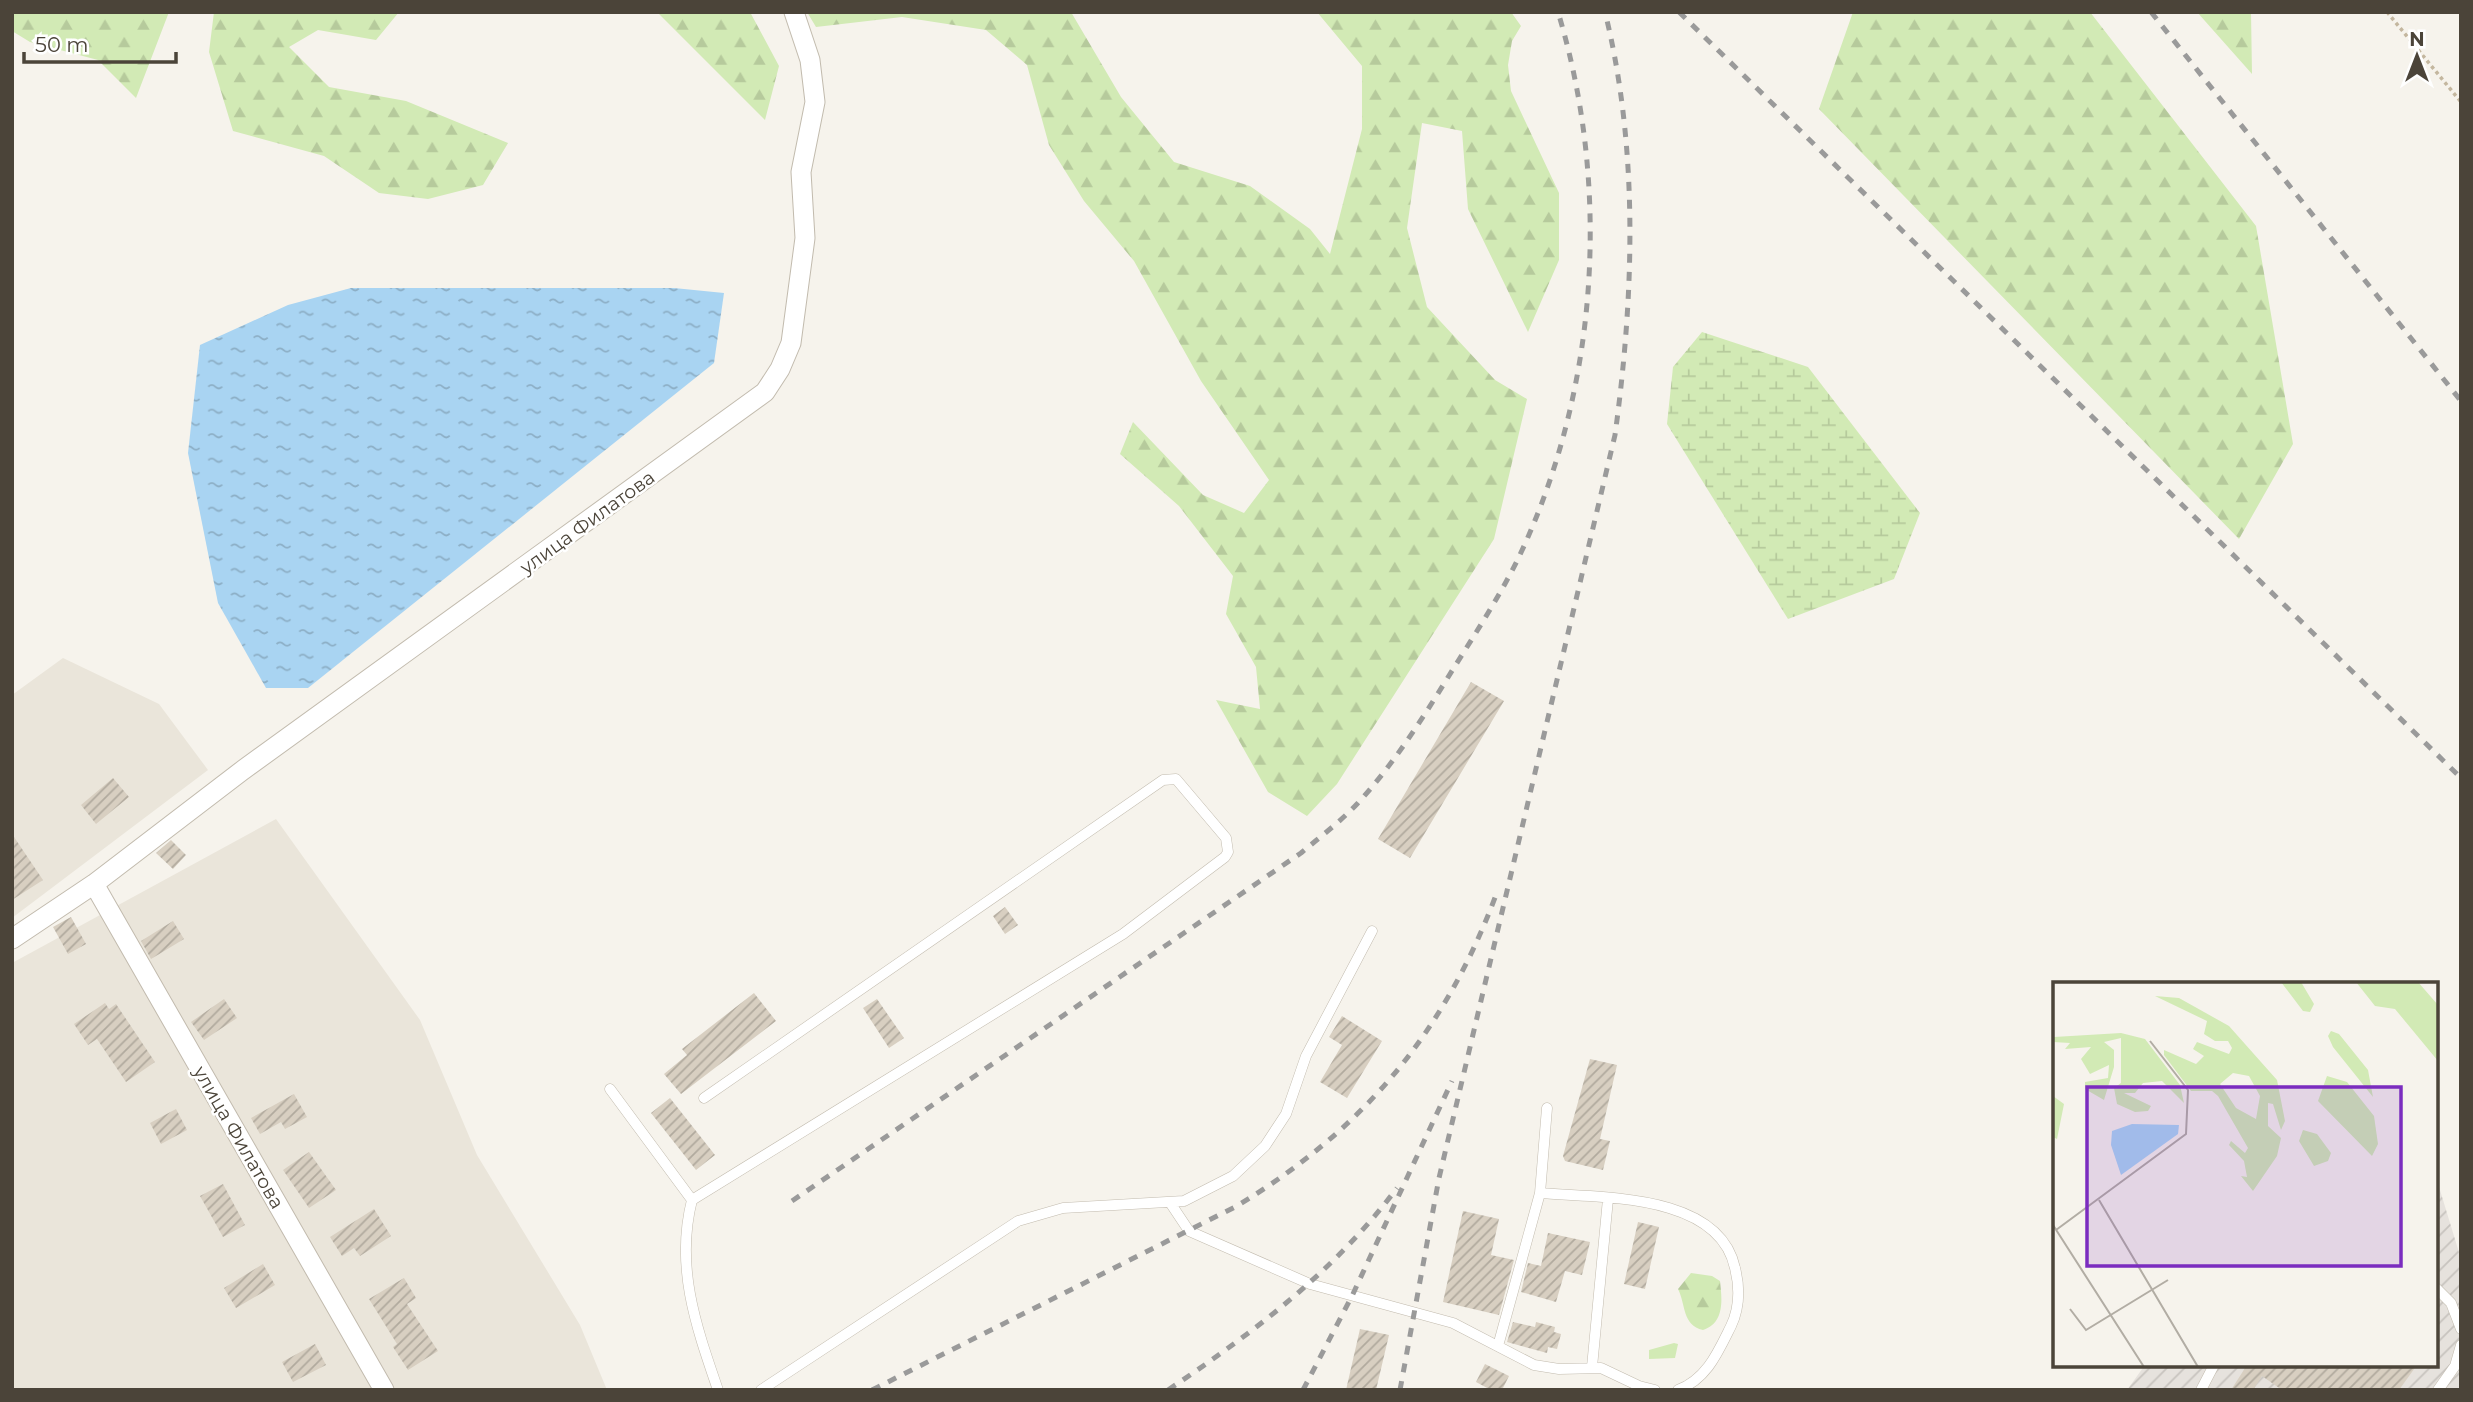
<svg xmlns="http://www.w3.org/2000/svg" width="2473" height="1402" viewBox="0 0 2473 1402" font-family="Montserrat,sans-serif">
<defs>
<pattern id="industrial-furrows" width="10" height="10" patternUnits="userSpaceOnUse" patternTransform="scale(1.75)"><rect width="10" height="10" fill="#e6e2dd"/><path d="M-1 1l2-2M0 10L10 0M9 11l2-2" fill="none" stroke="#c7c3be"/></pattern>
<pattern id="forest-firs" width="22" height="20" patternUnits="userSpaceOnUse" patternTransform="scale(1.75)"><rect width="22" height="20" fill="#d2eab5"/><path d="M5 1l3.5 6h-7zM16 11l3.5 6h-7z" fill="#b6ca9c"/></pattern>
<pattern id="wetland-marsh" width="20" height="14" patternUnits="userSpaceOnUse" patternTransform="scale(1.75)"><rect width="20" height="14" fill="#d2eab5"/><path d="M1 5h8M5 5V1M11 12h8M15 12V8" fill="none" stroke="#b6ca9c"/></pattern>
<pattern id="water-ripples" width="26" height="14" patternUnits="userSpaceOnUse" patternTransform="scale(1.75)"><rect width="26" height="14" fill="#a9d4f2"/><path d="M2 4q2-2 4 0t4 0M15 11q2-2 4 0t4 0" fill="none" stroke="#8caec5"/></pattern>
<pattern id="building-hatch" width="6" height="6" patternUnits="userSpaceOnUse" patternTransform="scale(1.75)"><rect width="6" height="6" fill="#d8cfc1"/><path d="M-1 1l2-2M0 6l6-6M5 7l2-2" fill="none" stroke="#b1aa9e"/></pattern>
</defs>
<rect width="100%" height="100%" fill="#f6f3ec"/>
<path fill="#eae5da" d="M63 658 159 704 208 770 12 918V695Z
M276 819 420 1020 477 1155 580 1325 607 1390H12V963Z"/>
<path fill="url(#industrial-furrows)" d="M2436 1177 2461 1259V1390H2127L2145 1365H2436Z"/>
<path fill="#d2eab5" d="M1674 1343 1678 1344 1675 1358 1649 1359V1350Z"/>
<path fill="url(#forest-firs)" d="M12 12H169L136 98 98 60 30 42 12 31Z
M214 12H399L376 40 318 30 289 47 329 87 406 101 508 143 483 185 428 199 379 193 324 156 233 131 209 52Z
M657 12H750L779 66 765 120Z
M807 12H1071L1121 97 1174 162 1250 186 1310 229 1330 254 1362 129V66L1317 12H1511L1521 26 1512 41 1508 65 1511 91 1559 193V260L1528 332 1468 209 1462 131 1422 123 1407 228 1427 307 1495 380 1527 399 1494 539 1337 784 1307 816 1268 792 1216 700 1260 709 1256 667 1226 614 1233 576 1179 506 1120 454 1133 422 1203 495 1244 513 1269 480 1201 381 1134 261 1084 201 1049 145 1027 65 986 30 902 17 816 27Z
M1853 12H2090L2256 226 2293 444 2239 539 1819 109Z
M2197 12H2251L2252 74Z
M1691 1273 1712 1276 1720 1281C1722 1299 1725 1323 1703 1330 1682 1325 1686 1305 1678 1289Z"/>
<path fill="url(#wetland-marsh)" d="M1702 332 1808 367 1920 513 1894 579 1788 619 1667 424 1673 367Z"/>
<path fill="url(#water-ripples)" d="M351 288H674L724 293 714 363 308 688H266L218 603 188 453 200 345 288 305Z"/>
<path fill="url(#building-hatch)" d="M1471 682 1504 701 1410 858 1378 839Z
M113 778 129 797 96 824 81 805Z
M12 834 43 880 12 900Z
M171 840 186 855 173 869 156 853Z
M1005 907 1018 925 1005 934 993 916Z
M71 917 86 944 68 954 53 927Z
M173 921 184 939 151 959 141 941Z
M754 993 776 1021 681 1094 664 1074 687 1055 682 1049Z
M224 999 237 1018 204 1040 191 1022Z
M877 999 904 1038 889 1048 863 1008Z
M105 1003 109 1009 116 1004 155 1062 126 1082 97 1039 88 1045 74 1024Z
M1342 1016 1382 1041 1347 1098 1320 1082 1342 1045 1329 1037Z
M1590 1059 1617 1065 1600 1139 1610 1141 1603 1170 1565 1161 1563 1156Z
M294 1094 307 1117 285 1129 281 1122 260 1134 251 1118Z
M670 1098 715 1155 696 1170 651 1113Z
M176 1109 187 1130 161 1144 150 1123Z
M309 1152 336 1190 309 1208 283 1170Z
M223 1184 245 1225 223 1237 200 1196Z
M374 1209 391 1236 360 1256 354 1248 342 1256 330 1237Z
M1463 1211 1499 1219 1491 1255 1514 1260 1499 1315 1443 1302Z
M1638 1222 1659 1227 1645 1289 1624 1284Z
M1548 1233 1590 1242 1582 1275 1565 1271 1556 1302 1521 1292 1528 1263 1541 1266Z
M263 1264 275 1285 236 1308 224 1288Z
M404 1278 416 1298 407 1304 438 1351 408 1370 393 1347 397 1344 369 1299Z
M1513 1322 1535 1327 1536 1322 1555 1327 1554 1332 1561 1334 1557 1349 1548 1347 1547 1353 1507 1342Z
M1360 1329 1389 1335 1376 1390H1346Z
M315 1344 326 1365 293 1382 282 1362Z
M1485 1364 1509 1376 1502 1390H1491L1476 1382Z
M2247 1365H2417L2399 1390H2282L2262 1376 2253 1390H2231Z"/>
<g fill="none" stroke-linecap="round" stroke-linejoin="round">
<g stroke="#c2bbae" stroke-width="11">
<path id="service" d="M610 1089 692 1200
M704 1098 1163 780 1176 779 1226 838 1228 852 1225 857 1123 934 692 1200C675 1267 696 1326 718 1390
M1540 1193 1547 1108
M1171 1204 1189 1231 1310 1284 1453 1323 1534 1365 1559 1369 1601 1368 1639 1386 1655 1390
M2436 1288 2451 1303 2461 1329
M1498 1346 1540 1193C1602 1198 1719 1193 1735 1268 1740 1288 1740 1307 1731 1326 1718 1352 1707 1379 1678 1390
M1592 1367 1608 1199
M761 1390 1018 1221 1063 1208 1184 1201 1233 1176 1265 1146 1286 1114 1306 1056 1372 931
M2201 1390 2214 1365
M2438 1390 2455 1366 2461 1345"/>
</g>
<g stroke="#c2bbae" stroke-width="21">
<path id="minor" d="M94 884 384 1390
M12 939 94 884 243 770 765 392 780 369 791 343 805 238 801 172 815 102 810 60 794 12"/>
</g>
<path stroke="#c4b79f" stroke-width="3.5" stroke-dasharray="3.5 3.5" stroke-linecap="butt" d="M2387 12 2461 102"/>
<use href="#service" stroke="#fff" stroke-width="10"/>
<use href="#minor" stroke="#fff" stroke-width="19"/>
<path stroke="#9a9a9a" stroke-width="5" stroke-dasharray="9 9" stroke-linecap="butt" d="M1679 12 2461 778
M2151 12 2461 401
M792 1201 1301 853C1320 837 1340 822 1357 804 1395 763 1426 713 1455 666 1477 631 1499 597 1517 561 1598 393 1612 190 1558 12
M872 1390 1235 1207C1362 1131 1444 1034 1496 895
M1168 1390C1254 1332 1334 1272 1397 1188
M1303 1390 1352 1296 1452 1081
M1400 1390 1439 1178 1615 435C1634 295 1639 150 1605 12"/>
</g>
<g text-anchor="middle" stroke-width="5" stroke-linejoin="round" paint-order="stroke">
<g font-size="19" fill="#4b4439" stroke="#fff">
<text transform="translate(587 522) rotate(-36)" y="7">улица Филатова</text>
<text transform="translate(239 1137) rotate(60)" y="7">улица Филатова</text>
</g>
</g>
<g transform="translate(2053 982)">
<rect width="385" height="385" fill="#f6f3ec"/>
<path d="M228 0H248L261 22 257 30 250 29ZM303 0H365L385 23V79L342 27 322 24ZM102 14 126 16 176 44 224 98 232 139 228 148 220 122 215 121V144L228 156 224 174 200 209 188 194 194 195 191 179 176 163 178 159 192 171 195 166 165 114 159 109H138L111 73V68L143 82 151 74 140 67 144 60 176 72 179 66 175 59H162L151 52 154 39ZM180 91 196 94 207 114 203 137 183 126 167 102ZM278 49 286 52 315 88 320 115 280 65 275 54ZM68 51 92 57 127 103 131 121 109 99 90 101 82 111H71L98 124 95 129 82 130 64 122 61 106 68 101V56L51 60 61 68V85L51 118 32 107V100L55 96 56 83 37 92 28 77 38 65 12 67 17 61 0 60 1 55ZM274 94 294 100 321 134 325 162 319 174 265 119ZM0 114 11 122 4 157 0 155Z" fill="#d2eab5" fill-rule="evenodd"/>
<path d="M250 148 264 152 278 171 275 179 261 184 246 159Z" fill="#d2eab5"/>
<path d="M79 142 126 143 125 152 68 193 58 163 59 149Z" fill="#a9d4f2"/>
<path fill="none" stroke="#b2ada4" stroke-width="2" d="M46 218 145 385M0 243 91 385M3 248 133 152 135 108 97 59M17 327 33 348 115 298"/>
<path fill="#7b2cbf" fill-opacity="0.15" stroke="#7b2cbf" stroke-width="3.5" d="M34 105H348V284H34Z"/>
<rect width="385" height="385" fill="none" stroke="#4b4439" stroke-width="3.5"/>
</g>
<rect width="2473" height="1402" fill="none" stroke="#4b4439" stroke-width="28"/>
<g transform="translate(2417 56)" stroke="#ffffff" stroke-width="5" paint-order="stroke">
<path d="M0-5L12 26L0 18L-12 26Z" fill="#4b4439"/>
<text y="-10" font-size="19" font-weight="bold" text-anchor="middle" fill="#4b4439">N</text>
</g>
<path d="M24 52v10h152v-10" fill="none" stroke="#4b4439" stroke-width="3.5"/>
<text x="35" y="52" font-size="21" fill="#4b4439" stroke="#ffffff" stroke-width="5" paint-order="stroke">50 m</text>
</svg>
